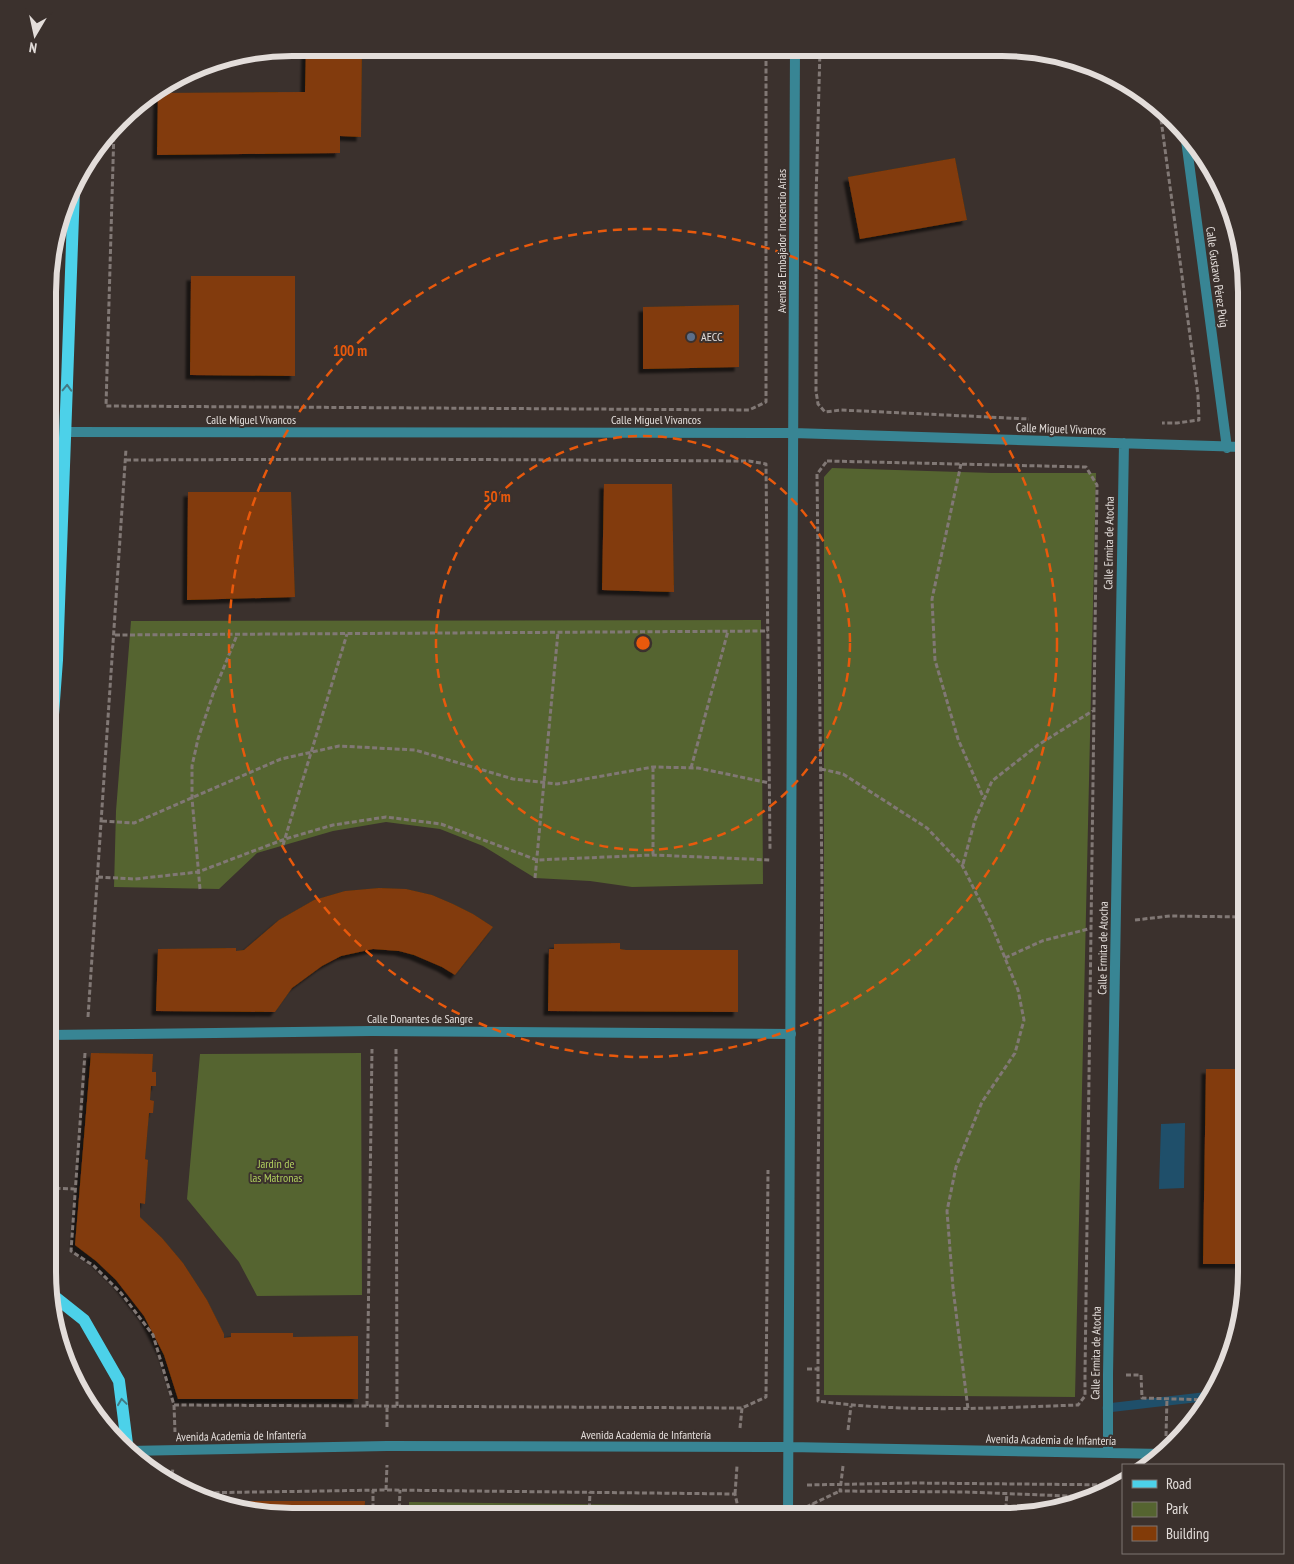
<svg xmlns="http://www.w3.org/2000/svg" width="1294" height="1564" viewBox="0 0 1294 1564" font-family="'PT Sans Narrow',sans-serif">
<defs>
<filter id="shadow"><feDropShadow dx="-4.5" dy="4.5" stdDeviation="1" flood-color="#0009"/></filter>
</defs>
<rect width="100%" height="100%" fill="#3b312d"/>
<path fill="#556430" d="M832 468 992 473H1096L1075 1397 824 1395V477Z
M761 620 763 884 632 887 590 881 535 878 483 846 440 829 386 822 333 831 257 853 219 889 114 887 116 811 131 621Z
M361 1053 362 1295 257 1296 239 1262 187 1199 200 1054Z
M409 1502 724 1506V1516H409Z
M955 1506 1062 1507 1017 1516H955Z"/>
<path fill="#1f4f6a" d="M1185 1123 1184 1188 1159 1189 1161 1124Z"/>
<g fill="none" stroke-linecap="round" stroke-linejoin="round">
<path stroke="#1f4f6a" stroke-width="9" d="M1107 1408 1211 1396"/>
</g>
<path fill="#823b08" filter="url(#shadow)" d="M306 48H362L361 137 340 136V153L157 155 158 93 305 92Z
M955 158 967 220 860 239 848 177Z
M191 276H295V376L190 375Z
M739 305V367L643 369V307Z
M604 484H672L674 592 602 590Z
M188 492H291L295 597 187 600Z
M379 888 406 889 432 895 453 904 473 914 493 927 455 975 442 967 414 955 399 951 373 949 341 956 322 966 292 988 275 1012 156 1011 158 949 236 948V951L244 950 279 920 314 900 345 891Z
M620 943V949L626 950H738V1012L548 1011 549 949H554V944Z
M91 1053 153 1054 152 1072H156V1086H151L150 1100 154 1101 153 1113H149L145 1159 148 1160 145 1204 140 1203V1217L162 1238 183 1263 207 1300 224 1334V1338L231 1337V1333H293V1337L358 1336V1399H178L164 1355 144 1316 116 1280 96 1261 75 1245Z
M1206 1069H1246V1264H1203Z
M209 1501H365L364 1516H276L214 1504Z"/>
<g fill="none" stroke-linecap="round" stroke-linejoin="round">
<path stroke="#817875" stroke-width="3" stroke-dasharray="5 2.5" stroke-linecap="butt" d="M820 49 816 199V391L818 404 825 412 841 410 1029 419
M1160 112 1198 395 1199 420 1177 423H1162
M114 129 106 406 749 410 766 402V49
M126 460 378 459 749 461 766 464 770 849
M827 461 1086 467 1097 485 1085 1374V1396L1078 1405C992 1408 904 1413 818 1401V1180L822 884 817 474Z
M961 464 932 599 935 660 958 739 984 799
M115 635 768 631
M653 767V855
M691 768 728 631
M821 769 843 774 927 828 962 865 990 921 1018 990 1024 1020 1015 1053 982 1102 956 1167 947 1211 953 1288 968 1409
M102 821 134 823 281 759 339 746 415 750 513 779 557 784 653 767 698 768 769 783
M283 845 347 634
M963 864 975 820 992 781 1038 745 1094 710
M98 877 135 879 198 872 285 839 333 825 386 817 441 824 537 860 653 855 770 860
M535 878 558 632
M200 889 192 798V766L198 739 213 694 237 635
M1135 920 1170 916 1246 917
M1005 958 1042 941 1092 928
M88 1017 126 449
M396 1049 397 1406
M85 1053 71 1251 94 1266 121 1293 153 1335 174 1405 175 1432
M48 1188 74 1189
M807 1369H818
M1126 1375H1141L1142 1398 1209 1400
M174 1405 742 1408 766 1397 768 1170
M367 1406 372 1049
M387 1427V1406
M740 1428 742 1408
M848 1430 851 1406
M1166 1436 1167 1398
M843 1466 840 1491 966 1492 1094 1497
M171 1482 173 1468
M807 1485 913 1483 1121 1485
M386 1490 387 1465
M192 1493 386 1490 735 1494 740 1516
M735 1494 737 1466
M806 1507 840 1491
M740 1514H769
M373 1516V1490
M399 1516 400 1490
M589 1516 590 1492
M813 1516V1503
M1005 1516 1007 1494"/>
<path stroke="#388594" stroke-width="10" d="M48 1035 372 1031 791 1034"/>
<path stroke="#388594" stroke-width="10" d="M1186 140 1227 448
M65 432 793 433 1246 447
M128 1451 387 1446 789 1447 1163 1454
M1108 1453V1375L1124 443
M788 1516 795 49"/>
<path stroke="#4cd1e9" stroke-width="12" d="M49 769 57 660 74 189
M50 1293 84 1320 119 1381 128 1452"/>
</g>
<defs><path id="oneway-chevron" d="M-2-3.5L2.5 0L-2 3.5" fill="none" stroke-width="1.6" stroke-linecap="round" stroke-linejoin="round" transform="scale(1.25)"/></defs>
<g stroke="#437982">
<use href="#oneway-chevron" transform="translate(67 388) rotate(-88)"/>
<use href="#oneway-chevron" transform="translate(122 1402) rotate(-98)"/>
</g>
<g fill="none" stroke="#e8590c" stroke-width="2.5" stroke-dasharray="9 6">
<circle cx="643" cy="643" r="207"/>
<circle cx="643" cy="643" r="414"/>
</g>
<circle fill="#5c6f8a" stroke="#3b312d" stroke-width="2" cx="691" cy="337" r="5"/>
<g text-anchor="middle" stroke-width="4" stroke-linejoin="round" paint-order="stroke">
<g font-size="12" fill="#e3ddda" stroke="#3b312d">
<text transform="translate(782 241) rotate(-90)" y="4">Avenida Embajador Inocencio Arias</text>
<text transform="translate(1217 277) rotate(82)" y="4">Calle Gustavo Pérez Puig</text>
<text x="251" y="424">Calle Miguel Vivancos</text>
<text x="656" y="424">Calle Miguel Vivancos</text>
<text transform="translate(1061 429) rotate(2)" y="4">Calle Miguel Vivancos</text>
<text transform="translate(1109 543) rotate(-89)" y="4">Calle Ermita de Atocha</text>
<text transform="translate(1103 948) rotate(-89)" y="4">Calle Ermita de Atocha</text>
<text x="420" y="1023">Calle Donantes de Sangre</text>
<text transform="translate(1096 1353) rotate(-89)" y="4">Calle Ermita de Atocha</text>
<text x="646" y="1439">Avenida Academia de Infantería</text>
<text transform="translate(241 1436) rotate(-1)" y="4">Avenida Academia de Infantería</text>
<text transform="translate(1051 1440) rotate(1)" y="4">Avenida Academia de Infantería</text>
</g>
<g font-size="12" fill="#e3ddda" stroke="#3b312d" text-anchor="start">
<text x="701" y="341">AECC</text>
</g>
<g font-size="12" fill="#afce5d" stroke="#3b312d">
<text x="276" y="1168">Jardín de<tspan x="276" dy="14">las Matronas</tspan></text>
</g>
</g>
<path d="M0 0H1294V1564H0ZM292 56H1002A236 236 0 0 1 1238 292V1272A236 236 0 0 1 1002 1508H292A236 236 0 0 1 56 1272V292A236 236 0 0 1 292 56Z" fill="#3b312d" fill-rule="evenodd"/>
<path fill="none" stroke="#e3ddda" stroke-width="6" d="M292 56H1002A236 236 0 0 1 1238 292V1272A236 236 0 0 1 1002 1508H292A236 236 0 0 1 56 1272V292A236 236 0 0 1 292 56Z"/>
<circle cx="643" cy="643" r="8" fill="#e8590c" stroke="#3b312d" stroke-width="2.5"/>
<g font-size="15" text-anchor="middle" font-weight="bold" fill="#e8590c" stroke="#3b312d" stroke-width="4" stroke-linejoin="round" paint-order="stroke">
<text x="350" y="356">100 m</text>
<text x="497" y="502">50 m</text>
</g>
<rect x="1122" y="1464" width="162" height="90" fill="#3b312d" stroke="#7e7672"/>
<rect x="1132" y="1480" width="25" height="8" fill="#4cd1e9" stroke="#7e7672"/>
<text x="1166" y="1489" font-size="15" fill="#e3ddda">Road</text>
<rect x="1132" y="1502" width="25" height="15" fill="#556430" stroke="#7e7672"/>
<text x="1166" y="1514" font-size="15" fill="#e3ddda">Park</text>
<rect x="1132" y="1526" width="25" height="15" fill="#823b08" stroke="#7e7672"/>
<text x="1166" y="1539" font-size="15" fill="#e3ddda">Building</text>
<g transform="translate(35 35) rotate(189)" stroke="#3b312d" stroke-width="4" paint-order="stroke">
<path d="M0-4L9 19L0 12L-9 19Z" fill="#e3ddda"/>
<text y="-8" font-size="14" font-weight="bold" text-anchor="middle" fill="#e3ddda">N</text>
</g>
</svg>
